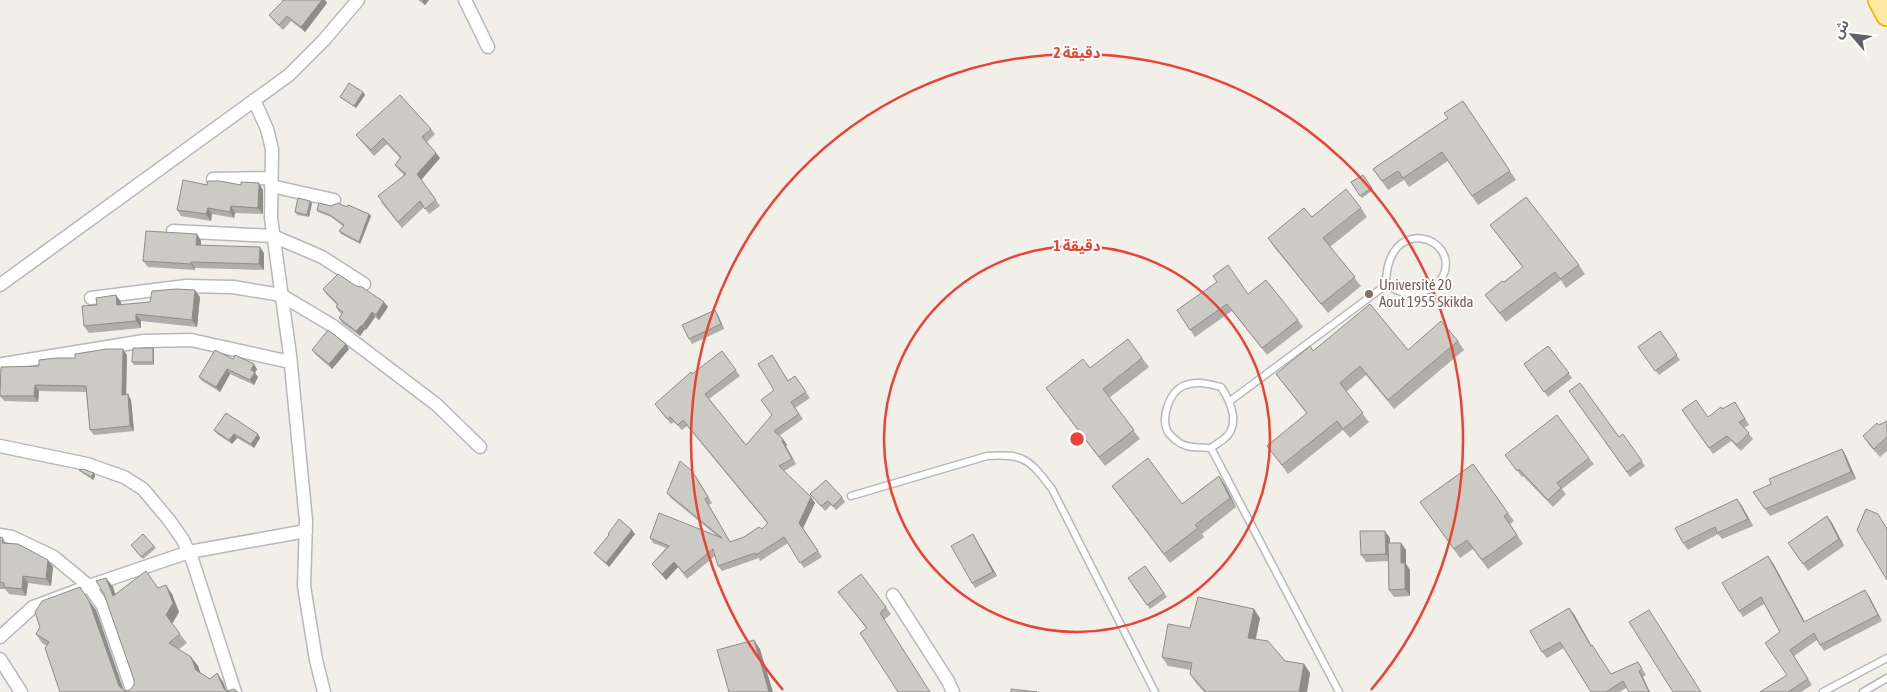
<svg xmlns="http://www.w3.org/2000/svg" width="1887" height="692" viewBox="0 0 1887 692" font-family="'Asap Condensed','Noto Sans Arabic',sans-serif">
<rect width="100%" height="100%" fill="#f1efe8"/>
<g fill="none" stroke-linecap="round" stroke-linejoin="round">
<g stroke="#b5b8bc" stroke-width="9">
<path id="service" d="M1230 401 1386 285C1386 212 1461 237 1443 276 1440 281 1435 287 1430 289 1413 296 1401 294 1386 285
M1211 448C1215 445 1220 442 1224 439 1241 425 1231 402 1221 387 1209 384 1195 380 1183 386 1170 392 1161 416 1167 430 1168 433 1174 439 1177 441 1186 449 1200 447 1211 448L1339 692
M851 496 987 456C1024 453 1030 460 1052 489L1155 692
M1823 692 1887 658
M1863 692 1887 678"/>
</g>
<g stroke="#b5b8bc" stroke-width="15">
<path id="minor" d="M465 0 488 47
M254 100 267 129 272 149 271 218 290 355 306 521 304 586 316 660 324 692
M213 179 271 178
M271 186 334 200
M173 231 273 236 322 257 364 284
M0 285 289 75 324 40 358 0
M91 298 186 286 233 287 281 295 333 326 437 405 480 447
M3 364 144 341 191 340 290 362
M0 446 87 464 124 477 143 489 169 520 183 540 193 562 235 692
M0 535 12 537 54 557 89 586 103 606 133 692
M893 595 948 681 953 692
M0 637 33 607 89 586 189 552 306 531
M0 659 21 692"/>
</g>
<g stroke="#f9ab00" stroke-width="24">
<path id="trunk" d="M1879 0 1887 15"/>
</g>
<use href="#service" stroke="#fff" stroke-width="6"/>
<use href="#minor" stroke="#fff" stroke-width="12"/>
<use href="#trunk" stroke="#feeaa1" stroke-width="21"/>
</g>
<path fill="#afaea9" d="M281 0H325L327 3 305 32 291 21 283 30 273 20 269 15 283 1Z
M418 0H429L425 5Z
M363 92 365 95 356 108 342 99 340 97Z
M1463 101 1516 180 1478 205 1448 161 1409 187 1404 180 1388 190 1373 169 1448 118Z
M431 129 435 134 427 142 440 158 421 180 440 206 429 214 424 207 402 228 381 202 404 175 399 170 395 165 400 158 387 144 374 156 360 140 356 135Z
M1363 175 1373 190 1362 198 1351 182Z
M207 185 263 190V214L235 213 234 218 212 214 211 221 181 216 177 210Z
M310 201 312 203 309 217 297 215 295 212Z
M331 206 347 207 369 214 371 216 360 244 341 234 339 231 343 226 331 217 318 212 317 210Z
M1361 208 1367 217 1330 247 1361 286 1328 313 1274 247 1268 238 1312 217Z
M1490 225 1579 265 1585 274 1566 288 1561 280 1506 322 1485 295 1504 282 1523 268Z
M197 234 201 241V246L264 253V270L195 268V270L148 267 143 261Z
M356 286 384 302 388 307 379 320 375 317 366 330 365 329 360 336 342 323 339 318 342 314 339 312 336 307 337 305 326 294 323 289Z
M1248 294 1298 320 1303 327 1267 355 1232 311 1195 337 1177 310Z
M116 295 121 302V305L200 297 197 327 141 321V328L89 333 84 326 97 305Z
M718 315 724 329 692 344 689 339Z
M1660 331 1680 360 1659 375 1638 347Z
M1458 341 1464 350 1394 409 1366 375 1346 392 1369 422 1350 438 1343 430 1288 474 1267 446 1307 414 1276 374Z
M1548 346 1572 378 1548 397 1524 364Z
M349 349 332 369 316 355 312 350Z
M154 350V365H134L132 362Z
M722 351 740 376 709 399 746 445 772 415 774 390 776 361 788 381 795 376 810 398 795 408 803 419 779 436 783 439 787 445 786 446 796 464 784 471 811 497 815 503 803 528 822 557 804 568 788 543 760 561 759 558 722 571 718 566 715 556 687 579 678 567 666 580 656 569 652 564 666 548 653 543 650 538 717 536 671 498 667 493 696 476 712 503 709 505 730 542 744 537 762 529 767 523 687 426 682 430 674 422 671 424 655 404 692 374Z
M127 355 126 394H128L131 400 134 431 94 435 90 430 86 392 39 391 38 402 4 401 0 396 39 366 75 358Z
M1142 358 1149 367 1109 398 1140 439 1105 466 1046 388 1090 368Z
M233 359 257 369 255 373 258 377 254 385 230 374 220 392 202 381 199 377Z
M1569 391 1619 437 1623 434 1645 466 1630 477Z
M1735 402 1749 425 1744 428 1753 439 1741 451 1731 441 1713 454 1682 410 1708 417Z
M1887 421V451L1880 457 1869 445 1863 436Z
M214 430 258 434 260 438 254 448 237 438 232 444 217 434Z
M1842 449 1846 456 1856 479 1770 516 1753 492 1771 484Z
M1505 455 1589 458 1594 464 1562 489 1566 494 1553 507 1523 476 1522 477Z
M1473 464 1514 521 1510 524 1523 544 1488 569 1473 549 1460 558 1420 502Z
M79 470 94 473 95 476 93 480 81 472Z
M1219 476 1225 485 1236 507 1202 534 1204 537 1170 563 1112 486 1182 504Z
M810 494 842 497 845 502 836 510 831 505 825 511Z
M1737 499 1742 506 1753 526 1722 539 1718 534 1688 550 1683 543Z
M1827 516 1832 523 1844 546 1808 571 1788 543Z
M608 534H635L609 567 597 556 594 553 609 536Z
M973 534 997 576 975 588 972 583Z
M0 537 3 538 6 543 53 567 51 586 28 583 26 596 9 594 5 589H0Z
M1390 538V543H1401L1406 550V564L1410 570V596L1394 597 1389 590 1388 561 1366 562 1361 555Z
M154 546 156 548 143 559 133 548Z
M1773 563 1805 622 1869 596 1882 621 1824 651 1817 640 1794 656 1812 685 1801 692H1760L1787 675 1780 632 1764 604 1743 617 1739 611Z
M1145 566 1167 597 1150 609 1128 578Z
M106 578 113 587 115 594 158 588 172 594 179 612 172 624 187 643 179 649 191 657 198 666 200 673 210 679 217 673 223 682 227 691 238 692H60L47 646 42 643 36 634 80 587 96 610 124 690 125 691 130 690 134 685V680Z
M838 592 886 607 891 614 884 620 866 628Z
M1569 608 1591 645 1611 674 1638 662 1646 675 1620 692H1591L1564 648 1547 658 1542 652Z
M1260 618 1256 639 1285 661 1304 664 1310 673 1307 692H1204L1196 683 1190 674 1191 670 1168 666 1162 657Z"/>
<path fill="#8f8d8a" d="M322 0H325L327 3 305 32 301 27Z
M423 0H429L425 5 422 1Z
M363 92 365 95 356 108 354 106Z
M436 153 440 158 421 180 417 174Z
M259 183 263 190V214L258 208Z
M310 201 312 203 309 217 307 215Z
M231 206 235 213 234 218 230 212Z
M208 208 212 214 211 221 206 214Z
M369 214 371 216 360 244 359 242Z
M197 234 201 241V252L196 245Z
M260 247 264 253V270L259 264Z
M191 262 195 268V270L191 264Z
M195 290 200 297 197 327 192 320Z
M116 295 121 302 122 312 117 305Z
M384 302 388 307 379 320 376 315Z
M715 310 718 315 724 329 721 324Z
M372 312 375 317 366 330 363 325Z
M136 314 141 321V328L136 321Z
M362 325 365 329 360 336 356 331Z
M346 344 349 349 332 369 329 364Z
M153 348 154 350V365L153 362Z
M123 349 127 355 126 400 122 395Z
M254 364 257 369 255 373 258 377 254 385 250 380 251 370Z
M227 369 230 374 220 392 216 387Z
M35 385 39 391 38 402 34 396Z
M128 394 131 400 134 431 130 426Z
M234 434 237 438 232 444 229 440Z
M258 434 260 438 254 448 251 444Z
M783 439 787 445 786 446 796 464 782 441Z
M1842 449 1846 456 1856 479 1851 472Z
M94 473 95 476 93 480 91 477Z
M1219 476 1225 485 1236 507 1230 498Z
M811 497 815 503 803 528 822 557 799 523Z
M1737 499 1742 506 1753 526 1748 519Z
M1827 516 1832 523 1844 546 1839 539Z
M632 530 635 534 609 567 606 563Z
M1385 531 1390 538V561L1386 554Z
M973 534 976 539 997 576 993 572Z
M1401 543 1406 550V564L1410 570V596L1405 589 1401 563Z
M1768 556 1773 563 1808 628 1804 622Z
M48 560 53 567 51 586 46 579Z
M674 562 678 567 666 580 662 574Z
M23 576 28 583 26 596 22 589Z
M106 578 113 587 119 605 113 596Z
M166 585 172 594 179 612 172 624 166 615Z
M1865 590 1869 596 1882 621 1878 615Z
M89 601 96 610 124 692 119 686Z
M1569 608 1574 614 1595 652 1591 646Z
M1254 609 1260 618 1254 646 1248 638Z
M754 640 760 649 773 692H769Z
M191 657 198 666 203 679 196 670Z
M1304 664 1310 673 1307 692H1299Z
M1639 671 1643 677 1650 692H1649Z
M217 673 223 682 227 692 224 689Z"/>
<path fill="#cccac5" stroke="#8f8d8a" d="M284 0H322L301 27 287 16 279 25 269 15Z
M349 83 363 92 354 106 340 97Z
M400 95 431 129 422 137 436 153 417 174 436 200 425 209 420 201 398 222 378 196 406 174 395 165 401 157 383 138 371 150 356 135Z
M1463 101 1510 171 1472 196 1442 152 1403 178 1398 171 1382 181 1373 169 1448 118 1444 113Z
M1363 175 1372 188 1360 196 1351 182Z
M183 180 207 185 208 181H220L241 185V182L259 183 258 208 231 206 230 212 208 208 206 214 177 210Z
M1346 189 1361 208 1323 238 1355 277 1321 304 1268 238 1304 208 1312 217Z
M1526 197 1579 265 1560 279 1555 272 1500 313 1485 295 1502 281 1504 282 1523 267 1490 225Z
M298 198 310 201 307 215 295 212Z
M319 203 331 206 338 203 347 207 348 205 369 214 359 242 339 231 344 225 330 215 317 210Z
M146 231 197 234 196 245 260 247 259 264 191 262V264L143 261Z
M1228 265 1248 294 1266 280 1298 320 1262 348 1227 304 1190 330 1177 310 1217 282 1213 276Z
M338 274 356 286 362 287 384 302 376 315 372 312 363 325H362L356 331 339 318 343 312 336 307 338 304 323 289Z
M176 289 195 290 192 320 136 314V321L84 326 82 306 97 305 96 298 116 295 117 305 150 302 152 291Z
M1370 304 1408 350 1441 321 1458 341 1388 400 1360 366 1340 383 1363 413 1343 429 1337 421 1282 465 1267 446 1307 413 1276 374 1310 346 1313 351Z
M715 310 721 324 689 339 682 325Z
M328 330 346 344 329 364 312 350Z
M1660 331 1677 355 1655 371 1638 347Z
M1128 339 1142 358 1103 389 1134 430 1099 457 1046 388 1083 359 1090 368Z
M1548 346 1569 373 1544 392 1524 364Z
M133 348H153V362H132Z
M107 349H123L122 395 128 394 130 426 90 430 86 386 35 385 34 396H0L1 367 39 366V360L56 358H75V354Z
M215 350 233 359 235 355 254 364 251 370 255 372 250 380 227 369 216 387 199 377Z
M722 351 736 370 705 394 746 445 772 415 761 400 774 390 758 364 772 355 788 381 795 376 806 392 791 402 799 414 774 431 783 439 782 441 792 459 779 466 811 497 799 523 818 551 800 563 784 537 756 555 755 553 718 566 713 549 684 573 674 562 662 574 652 564 669 546 650 538 659 513 722 538 667 493 680 461 692 471 708 497 705 499 730 542 744 537 759 527 762 529 768 523 683 420 678 425 670 417 667 419 655 404 691 372 692 374Z
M1580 383 1619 437 1623 434 1642 461 1627 472 1569 391Z
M1696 400 1708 417 1721 407 1722 409 1735 402 1745 419 1739 422 1749 433 1737 445 1727 436 1709 448 1682 410Z
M226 413 258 434 251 444 234 434 229 440 214 430Z
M1557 415 1589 458 1557 483 1561 488 1548 500 1519 469 1517 471 1505 455Z
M1887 421V437L1874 449 1863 436 1877 423 1879 425Z
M1842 449 1851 472 1765 509 1753 492 1771 484 1769 479Z
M1148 458 1182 504 1219 476 1230 498 1195 525 1198 528 1164 554 1112 486Z
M1473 464 1508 513 1504 516 1517 535 1482 560 1467 540 1454 549 1420 502Z
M83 469 94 473 91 477 79 470Z
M826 480 842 497 833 506 828 501 821 506 810 494Z
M1737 499 1748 519 1717 533 1715 527 1683 543 1675 528Z
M1866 509 1878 514 1887 529V580L1857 530Z
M1827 516 1839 539 1803 564 1788 543Z
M619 519 632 530 606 563 594 553 609 535 608 534Z
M1360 531H1385L1386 554 1361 555Z
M143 534 154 546 141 557 131 545Z
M973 534 993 572 972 583 951 546Z
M0 537 3 538 2 543 18 544 48 560 46 579 23 576 22 589 4 587V583L0 582Z
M1388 543H1401V563H1405V589L1389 590Z
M1768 556 1804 622 1865 590 1878 615 1820 645 1814 633 1790 650 1808 679 1788 692H1760L1787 675 1765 643 1780 632 1761 597 1739 611 1722 583Z
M1145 566 1164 593 1147 605 1128 578Z
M146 571 158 588 166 585 173 603 166 615 180 634 169 643 191 657 196 670 210 679 217 673 224 689 227 691 234 689 238 692H60L45 648 49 642 36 634 40 627 35 612 42 601 80 587 89 601 119 686 125 691 130 690 134 685V680L104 594 96 581 106 578 113 596Z
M861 574 886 607 880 613 930 692H898L860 633 867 628 838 592Z
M1198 597 1254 609 1248 638 1268 641 1285 661 1304 664 1299 692H1206L1190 674 1192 663 1162 657 1168 624 1190 628Z
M1569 608 1591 646 1592 645 1611 674 1638 662 1642 669 1639 671 1649 692H1629L1623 681 1606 692H1591L1560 642 1542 652 1530 631Z
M1649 610 1701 692H1673L1629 622Z
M754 640 769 692H729L717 650Z
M1011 689 1037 692H1011Z"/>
<g fill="none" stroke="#ea4335" stroke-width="2.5">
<circle cx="1077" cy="439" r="193"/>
<path d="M783 690A386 386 0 1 1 1371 690"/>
</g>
<circle fill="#8d6e63" stroke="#fff" stroke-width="2" cx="1369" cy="294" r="5"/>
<g text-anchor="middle" stroke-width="4" stroke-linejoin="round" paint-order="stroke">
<g font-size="15" fill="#785e54" stroke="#fff" text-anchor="start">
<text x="1379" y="290">Université 20<tspan x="1379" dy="17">Aout 1955 Skikda</tspan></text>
</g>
</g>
<circle cx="1077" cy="439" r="8" fill="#ea4335" stroke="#fff" stroke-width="2.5"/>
<g font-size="15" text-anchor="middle" font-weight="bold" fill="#ea4335" stroke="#fff" stroke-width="4" stroke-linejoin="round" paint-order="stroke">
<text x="1077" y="58">2 دقيقة</text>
<text x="1077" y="251">1 دقيقة</text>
</g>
<g transform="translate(1852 35) rotate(298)" stroke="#ffffff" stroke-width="4" paint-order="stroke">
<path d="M0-4L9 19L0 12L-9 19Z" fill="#5f6368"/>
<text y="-8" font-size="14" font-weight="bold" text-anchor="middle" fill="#5f6368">ش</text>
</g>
</svg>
